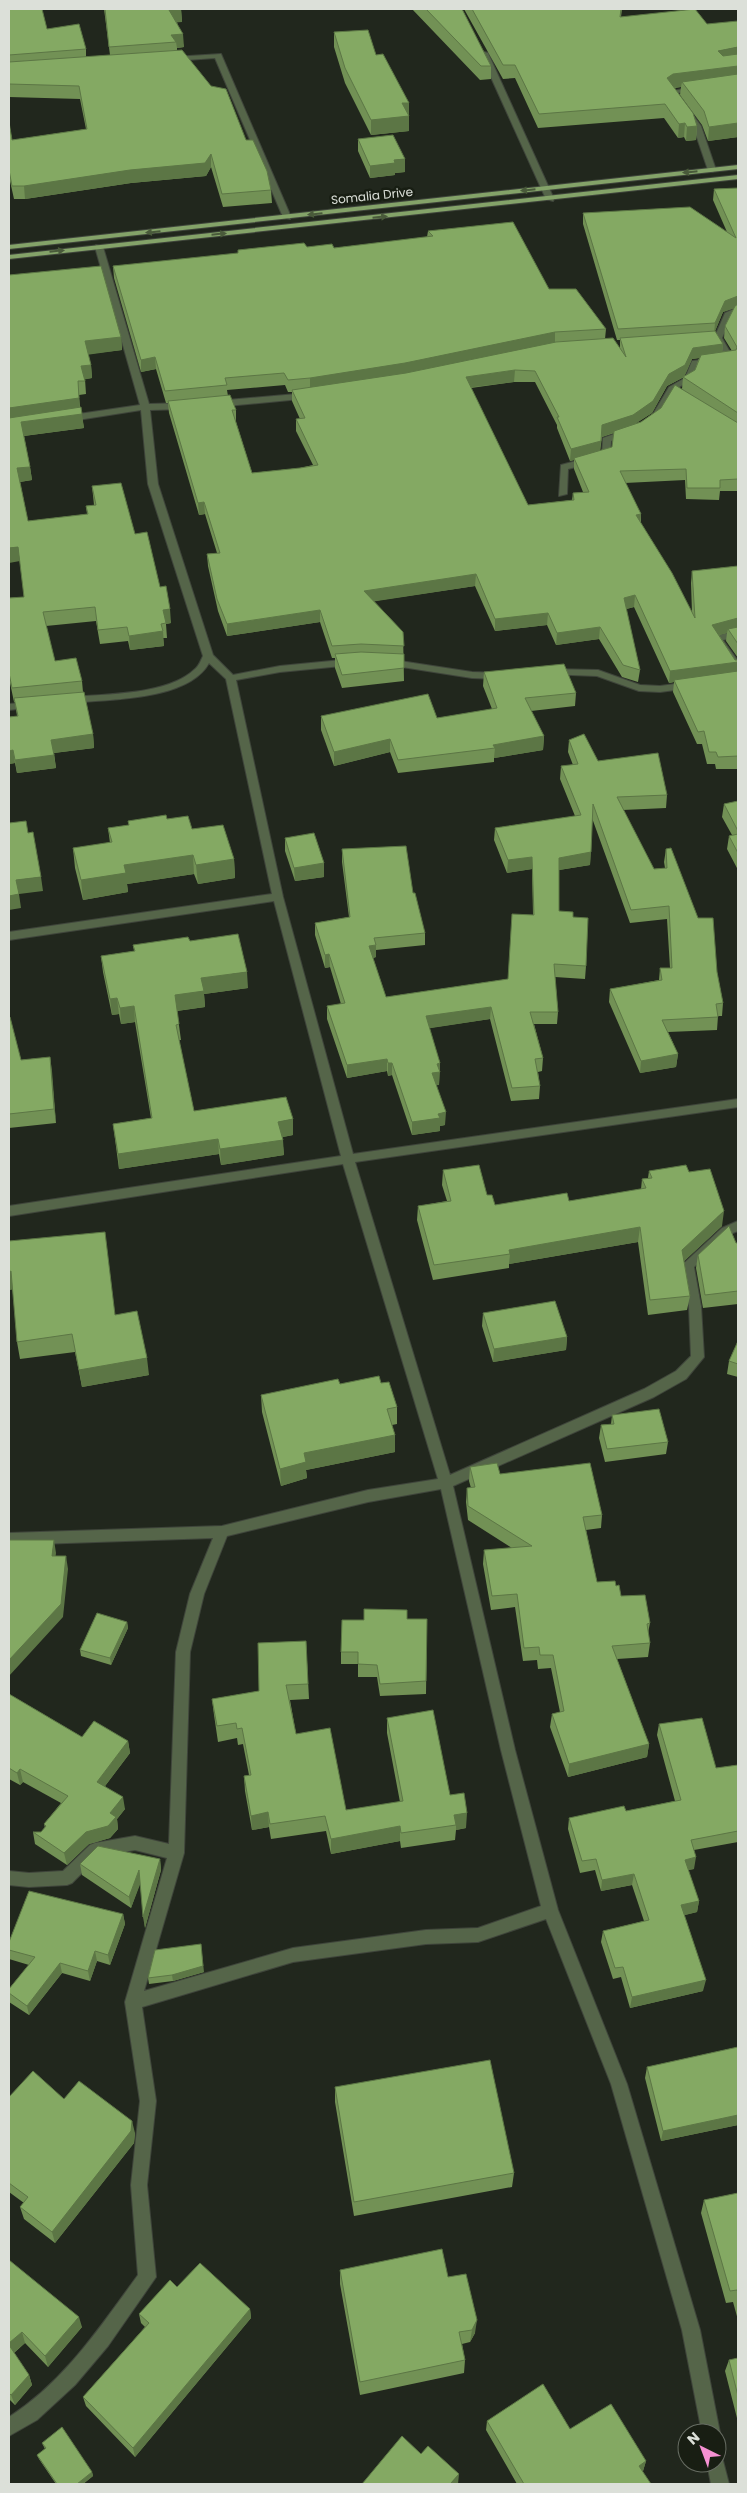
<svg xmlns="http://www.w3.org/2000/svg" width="747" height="2493" viewBox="0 0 747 2493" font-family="Poppins,sans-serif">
<rect width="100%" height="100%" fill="#21271d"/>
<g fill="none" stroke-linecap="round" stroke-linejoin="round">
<g stroke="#3f453b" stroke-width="2">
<path id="lane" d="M697 86 701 88 700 90 677 93 701 126 716 170 712 172 708 170 693 126 668 92Z"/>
</g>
<g stroke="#3f453b" stroke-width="2">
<path id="street" d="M481 51 488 53 554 199 553 201 546 199 480 53Z
M221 54 291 217 290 219 283 217 215 58 173 61 169 59 173 57Z
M96 245 103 247 149 404 186 403 190 406 186 409 150 410 158 484 213 655 233 675 280 666 352 659 357 662 352 665 280 672 236 680 283 897 353 1154 738 1099V1107L355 1162 450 1475 644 1389 676 1371 691 1356 689 1306 681 1266 722 1228 738 1221V1231L730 1234 694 1267 701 1306 704 1357 686 1379 654 1397 453 1486 515 1750 558 1910 627 2084 700 2330 720 2433 717 2439V2433H702L682 2330 611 2084 546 1919 478 1942 426 1944 293 1962 142 2007 156 2101 147 2185 156 2277 108 2346 75 2385 37 2420 9 2436V2417C64 2382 100 2327 138 2275L131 2185 140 2101 125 2002 167 1858 135 1850 99 1856 72 1883 67 1885 29 1887 9 1885V1871L29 1873 63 1871 90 1845 95 1843 135 1836 169 1844 176 1652 190 1594 213 1538 9 1545V1533L222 1526 368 1490 438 1479 343 1164 9 1216V1206L341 1156 274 901 9 940V932L272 894 226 679 209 663C188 701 109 699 70 703L65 700 70 697C105 694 169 695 195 669 199 666 201 660 203 656L148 484 141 410 65 422 61 419 65 416 140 405 95 247ZM441 1489 501 1750 541 1906 478 1928 426 1930 293 1948 144 1991 184 1853 190 1652 204 1594 227 1536 368 1502Z
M738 307V313L732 316 722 338 734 359 733 361 698 365C690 388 688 378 675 391 666 400 663 424 647 422L646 420 653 414 669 387 685 378 692 361 725 357 715 341 703 342 699 339 703 336H715L725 313Z
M308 393 312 396 311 398 216 407 212 404 216 401Z
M625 430 632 432 611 441 610 458 568 469 567 494 559 496 561 465 602 454 603 438Z
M738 631V637L723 640 738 661V671L734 670 712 638 714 636Z
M387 659 472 672 501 673 506 676 501 679 472 678 383 664 382 662Z
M550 669 598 670 640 685 660 686 690 682 695 685 690 688 660 692 639 691 597 676 546 674 545 672Z
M30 702 34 703V707L9 710V704Z
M717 2454 722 2457 729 2484H711L707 2463H717Z"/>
</g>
<g stroke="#3f453b" stroke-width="2">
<path id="primary" d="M738 165V169L9 249V245Z
M738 175V179L9 259V255Z"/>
</g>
<use href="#lane" fill="#556549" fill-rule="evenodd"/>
<use href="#street" fill="#556549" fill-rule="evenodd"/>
<use href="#primary" fill="#84a369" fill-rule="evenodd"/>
</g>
<path fill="#729155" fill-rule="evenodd" d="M9 9 86 49V57L110 55 104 9H181L182 22H177L184 47 177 48V50L246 140 271 190 272 203 223 207 211 167 206 176 131 183 25 199H14L10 181H9V122L12 140 86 129 80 99 9 97Z
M412 9H462L491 66V79L480 80Z
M464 9H622L621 17 738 67V137L708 141 702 125 680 95 681 87 675 88 697 126 696 140 686 141 684 137 678 138 664 118 538 128 515 78 503 79Z
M334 32 376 55 409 103V131L371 135 345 83 334 47Z
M358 139 405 172 395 173V175L370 178 358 151Z
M738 188V491H720L719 500 686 499 685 480 625 483 641 514V523L692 613 691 583 692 571 738 566V658L726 641 727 633 719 635 735 660H738V769H716L715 764H707L702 744H697L673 692 674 682 669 683 634 607 626 609 640 670 638 682 622 677 599 639 556 645 547 625 495 631 475 586 374 601 403 632 404 681 342 688 335 668V658H332L320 622 227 636 218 611 208 566 207 554 217 553 205 514 199 515 169 413 168 403H166L156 369 141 372 114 278 113 266 307 247 334 248 427 237 428 231 549 289 606 329 605 339 620 348V340H617L583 224V213L727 232 713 200 714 189ZM734 308 725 326 724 338 732 351 722 352 723 344 715 331 723 312ZM699 358 695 370 683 377 682 389 661 408 641 422 636 423 652 413 667 386 684 377 692 359ZM514 382H535L557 425V428L570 461 574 460V469L583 492 573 493 572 500 528 505 471 388ZM285 385 288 392H292V401L300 419H296V431L313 465 300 468 252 473 236 422V410L228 396 227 390ZM614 433 612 447 600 451 602 437Z
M9 275 121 337 122 350 88 354 91 365 92 378 85 379 86 394 79 395 80 407 84 428 24 436 30 467 32 480 20 482 28 521 87 514 86 506 94 505 92 486 135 534 160 587 171 623 166 624 167 638H163L164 646 130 650 128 641 100 644 96 621 46 626 55 661 82 681 83 692 93 734 94 748 54 753 56 768 17 773 15 763 9 764V717L17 716 15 702H14L9 678V598L24 597Z
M484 672 576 693 575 706 531 711 544 736 543 750 494 758V762L398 773 390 752 334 766 321 730V716L437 718 492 709 483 686Z
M569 740 598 761 667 795 666 808 623 810 654 869 665 868 664 862 666 849 717 972 723 1003 722 1016H718L717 1030 668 1032 678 1054 676 1067 640 1073 609 1002 610 989 659 980 660 968H670L667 919 630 923 592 818 590 865 559 870V911L573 917 586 966 585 979 555 977 558 1012 557 1024H534L543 1058 542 1071 538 1072 540 1086 539 1099 511 1101 490 1019 429 1028 440 1063 439 1085H436L445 1125 440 1126V1131L412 1135 392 1075 388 1076 387 1071 347 1078 327 1019V1006L341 1004 330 967 325 968 315 935V923L349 917 342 862V849L413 893 425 933V945L376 950V957L373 958 386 997 508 979 533 915 532 869 507 873 494 840 495 828 575 816 560 779 561 766 573 765 568 752Z
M738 801V870L727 849 729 836 732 835 722 817 724 804Z
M167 819 192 829 234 859 235 878 198 884 194 874 127 884 128 892 83 900 75 868 73 848 110 843 108 828 129 825 128 821Z
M285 838 324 863V877L295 881 285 851Z
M190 941 248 988 204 994 205 1007 177 1011 181 1040H179L194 1111 293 1135 282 1137 284 1155 221 1165 219 1154 119 1169 113 1124 151 1118 135 1022 121 1024 119 1014 112 1015 103 972 101 956 134 951 133 945Z
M9 1017 21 1060 50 1057 56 1123 9 1128Z
M443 1170 487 1195 495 1205 569 1201 641 1189 642 1179 648 1178 649 1171 689 1172 722 1226 684 1261 690 1296 687 1310 648 1315 638 1242 509 1264V1268L433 1280 417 1220 418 1206 447 1201 442 1185Z
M9 1241 115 1315 149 1375 82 1387 75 1352 20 1359 17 1342 13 1289 9 1290Z
M736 1243H738V1304L703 1308 696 1268 698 1255Z
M483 1313 567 1337 566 1350 493 1362 482 1326Z
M738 1341V1377L727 1374 729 1361Z
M381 1383 397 1407V1424L392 1425 395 1435V1452L306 1470 307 1478 281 1486 262 1412 261 1395 340 1384Z
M612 1415 668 1442 666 1454 605 1462 599 1438 601 1425 611 1424Z
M470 1467 500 1474 602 1515 601 1528 586 1530 597 1582 616 1586 621 1596 650 1623 648 1633 650 1643 648 1657 617 1659 649 1744 647 1757 568 1777 550 1727 552 1714 560 1712 551 1668 538 1669 537 1660 523 1661 515 1607 491 1610 483 1564 484 1550 512 1548 468 1520 466 1502 467 1488H471L469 1481Z
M407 1619H427L426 1694 380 1696 377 1677H358V1664H341V1652L364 1620Z
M127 1622 128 1628 111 1665 81 1656 80 1650Z
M306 1641 309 1699 290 1700 296 1734 346 1810 400 1802 387 1733V1718L450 1795 466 1828 456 1830 455 1840 401 1848 400 1841 331 1854 326 1831 271 1839 269 1827 252 1830 245 1791 244 1776 249 1775 243 1744 238 1745 237 1738 218 1742 214 1715 212 1699 259 1691Z
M9 1694 82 1737 128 1741 130 1753 105 1786 125 1809 117 1819 118 1829 110 1838 89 1844 67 1865 35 1844 33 1832H41L45 1828 44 1824 61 1803 23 1782 20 1785 9 1779Z
M659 1724 716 1768 738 1765V1842L694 1850V1869L688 1870 699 1901 697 1912 684 1915 703 1991 630 2008 621 1977 613 1979 601 1942 603 1931 644 1921 632 1885 601 1891 595 1870 580 1873 568 1829 569 1818 626 1811 675 1801 657 1735Z
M160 1859 161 1870 145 1928 140 1883 131 1908 82 1875 80 1864Z
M123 1914 125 1924 110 1965 97 1961 90 1981 62 1973 29 2015 9 2002V1989L29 1965 9 1959V1942Z
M155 1950 204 1972 173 1981 149 1984 148 1978Z
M738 2047V2125L661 2141 645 2078 647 2067Z
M335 2087 514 2173 512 2187 354 2216 335 2102Z
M9 2097 64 2099 135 2133 134 2143 55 2243 24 2219 20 2207 24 2203 9 2192Z
M738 2193V2320L733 2302 726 2303 701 2213 704 2200Z
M9 2260 82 2327 48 2367 25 2343 14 2353 29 2375 32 2385 15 2405 9 2399Z
M340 2270 448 2277 475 2333 470 2342 462 2344 465 2360 464 2373 360 2395 340 2284Z
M177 2287 250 2309 251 2318 135 2457 86 2406 83 2397 145 2327 141 2323 139 2314Z
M738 2358V2422L725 2371 729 2360Z
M487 2421 570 2429 646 2461 643 2471H642L651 2484H517L486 2430Z
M42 2443 92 2472 93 2476 83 2484H56L39 2459 37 2455 45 2449Z"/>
<path fill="#5c7645" d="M181 9 182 22 170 23 169 10Z
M183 34 184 47 177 48 176 42 171 35Z
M738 47V55L716 65 718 51Z
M738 66V76L682 82 681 87 672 88 667 78 673 74Z
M402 103H409V131L371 135V120Z
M685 123 684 137 678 138 679 124Z
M738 123V137L708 141 709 127Z
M697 126 696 140 686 141 687 127Z
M211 154V167L206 176 131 183 25 199 24 186Z
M405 159V172L395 173V175L370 178V166L394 160Z
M738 296V307L723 312 714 334 715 323 725 301Z
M555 332V344L405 375 310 390V378Z
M121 337 122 350 86 355 85 341Z
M723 344 722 355 692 359 684 377 667 386 652 413 632 426 602 437V425L669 374 693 348Z
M155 357 156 369 141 372V360Z
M91 365 92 378 82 380 81 366Z
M515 370 514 382 466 388V377Z
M78 381 80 412 9 422V408Z
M82 414 84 428 23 436 21 422Z
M601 441 600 453 574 458V460L570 461 571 449Z
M30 467 32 480 19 482 17 468Z
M204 502 205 514 199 515 198 503Z
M641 514 640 526 636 515Z
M18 547 20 561 9 563V548Z
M476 574 475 586 364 603V591Z
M635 595 634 607 623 610 624 598Z
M170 609 171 623 166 624 163 610Z
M320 610V622L227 636V624Z
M548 613 547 625 495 631V619Z
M738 618V630L728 629 727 633 711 637 712 625Z
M600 627 599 639 556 645 557 633Z
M163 631 164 646 130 650 129 636Z
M738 662V674L674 680V682L669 683 670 671Z
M93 734 94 748 53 753 51 740Z
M544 736 543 750 494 758 495 748 493 745Z
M390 739V752L334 766V752Z
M13 750 15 763 9 764V751Z
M54 755 56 768 17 773 15 760Z
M591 852 590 865 559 870V858Z
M193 855 194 874 127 884 128 892 83 900 81 880 124 865Z
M532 857V869L507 873 508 860Z
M234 859 235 878 198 884 196 865Z
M324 863V877L295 881 294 868Z
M41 877 43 891 19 894 21 908 9 910V896L16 880Z
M376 945V957L369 959V946Z
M329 954 330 967 325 968V955Z
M247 972 248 988 204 994 205 1007 176 1011 175 995 201 978Z
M117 998 119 1014 112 1015 110 999Z
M134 1006 135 1022 121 1024 120 1008Z
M491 1007 490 1019 425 1029 426 1016Z
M678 1054 676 1067 640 1073 641 1061Z
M50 1057 52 1071 56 1123 54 1109Z
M387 1059V1071L347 1078V1065Z
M388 1063H392V1075L388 1076Z
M440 1063 439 1085 431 1086 432 1073 437 1064Z
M446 1112 445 1125 440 1126V1131L412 1135V1122L438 1114Z
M293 1119V1135L279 1138 278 1122Z
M218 1139 219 1154 119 1169 118 1154Z
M283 1140 284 1155 221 1165 220 1149Z
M724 1211 722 1226 680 1265 682 1250Z
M640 1227 638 1242 509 1264 510 1254 509 1250Z
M11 1271 14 1289 9 1290V1272Z
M567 1337 566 1350 493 1362 494 1349Z
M147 1358 149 1375 82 1387 79 1370Z
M395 1435V1452L306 1470 307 1478 281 1486 280 1469 304 1453Z
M54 1540 56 1553 54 1569 52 1556Z
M66 1556 68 1569 63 1617 9 1676V1660Z
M127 1622 128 1628 111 1665 110 1658Z
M128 1741 130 1753 99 1794 97 1782Z
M649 1744 647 1757 568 1777 569 1764Z
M20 1769 23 1782 20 1785 17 1773Z
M123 1797 125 1809 117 1819 118 1829 110 1838 89 1844 67 1865 64 1853 86 1832 110 1813Z
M268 1812 269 1827 252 1830 251 1816Z
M467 1813 466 1828 456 1830V1825L454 1815Z
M400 1826V1841L331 1854V1839Z
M696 1857 694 1869 682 1871 685 1860Z
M160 1859 161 1870 145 1928 143 1917Z
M139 1870 141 1882 131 1908 129 1897Z
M634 1874 632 1885 601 1891 602 1880Z
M699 1901 697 1912 678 1917 681 1905Z
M123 1914 125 1924 110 1965 108 1955Z
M201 1944 204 1972 173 1981 172 1975Z
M95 1951 97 1961 90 1981 88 1971Z
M60 1963 62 1973 29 2015 27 2006Z
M706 1980 703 1991 630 2008 632 1997Z
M738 2115V2125L661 2141 663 2131Z
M132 2121 135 2133 134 2143 55 2243 52 2232Z
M250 2309 251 2318 135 2457 133 2448Z
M79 2317 82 2327 48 2367 45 2356Z
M477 2320 475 2333 470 2342 472 2330Z
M22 2332 25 2343 12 2354 9 2347V2343Z
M29 2375 32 2385 15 2405 11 2395Z
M646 2461 643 2471 637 2475 639 2466Z
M92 2472 93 2476 83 2484H77Z
M459 2474 458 2484H451V2483Z"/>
<path fill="#84a963" stroke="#5c7645" d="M9 9H42L47 29 79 24 86 49 9 55Z
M105 9H178L169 10 183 34 171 35 176 42 109 47Z
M426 9H462L491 66H481Z
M472 9H621L620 17 695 9 707 24 738 21V47L718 51 723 56 738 54V66L673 74 667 78 693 113 697 126 687 127 685 123 679 124 665 104 539 114 515 65H503Z
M368 30 376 55 383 54 409 103H402L409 116 371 120 345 68 334 32Z
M182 50 211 86 226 89 246 140H253L267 171 271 190 222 194 211 154 205 163 130 170 24 186H12L9 170V122L12 140 87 129 79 86 9 84V62Z
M738 74V123L709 127 704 111 682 82Z
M393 135 405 159 394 160 395 163 370 166 358 139Z
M738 188V296L725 301 715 323 618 329 583 213 690 207 736 238 714 189Z
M513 222 549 289H576L606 329 555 332 405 363 310 378 288 380 284 373 225 378 227 385 165 391 155 357 141 360 113 266 238 253V250L304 243 307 247 332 244 334 248 433 236 428 231Z
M101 266 121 337 85 341 91 365 81 366 85 381H78L79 398 9 408V275Z
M738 304V413L683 377 695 370 701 355 736 350 737 347 725 326 735 306Z
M715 331 723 344 693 348 685 365 669 374 653 401 633 415 602 425 601 441 571 449 557 417H559L535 371 515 370 466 377 528 505 574 500 573 493 589 492 574 458 612 447 614 431 641 422 661 408 675 385 738 423V479L720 480V488H687L686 469 620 471 641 514 636 515 672 573 695 618 692 571 738 566V618L712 625 735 660H738V662L670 671 635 595 624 598 640 670 623 665 600 627 557 633 548 613 495 619 476 574 364 591 403 632 404 646 361 644 332 646 320 610 227 624 217 599 207 554 220 553 204 502 198 503 168 401 230 395 236 410H232L252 473 300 468 318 465 296 419 305 418 292 390 406 373 556 342 613 338 626 357 620 338Z
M81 407 82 414 21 422 30 467 17 468 28 521 88 514 86 506 96 505 92 486 121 483 135 534 147 532 160 587 166 586 170 609 163 610 166 623 161 624 163 631 129 636 127 627 98 630 95 607 43 612 55 661 76 658 82 681 12 688 9 673V598L24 597 18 547 9 548V418Z
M738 627V644L728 629Z
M361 652 404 654V668L342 675 335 654Z
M564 664 576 693 525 698 544 736 493 745 495 748 398 760 390 739 334 752 321 716 428 694 437 718 497 708 484 672Z
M738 671V756L718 757 716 752H709L704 731 698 732 674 680Z
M84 692 93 734 51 740 54 755 15 760 13 750 9 751V717L18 716 14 698Z
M584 734 598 761 658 753 667 795 617 797 654 869 667 868 666 849 671 848 698 918H713L717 972 723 1003 716 1004 718 1017 662 1020 678 1054 641 1061 610 989 662 980 660 968H672L669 906 631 910 593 804 591 852 559 858V911L573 912V917L588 918 586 966 554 964 558 1012H530L543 1058 535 1059 540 1086 512 1088 491 1007 426 1016 440 1063 437 1064 440 1072 432 1073 446 1112 438 1114 440 1118 412 1122 392 1063H388L387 1059 347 1065 327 1006 345 1003 329 954 325 955 315 923 350 917 342 849 406 846 413 893H415L425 933 374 938 376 945 369 946 386 997 508 979 512 914 534 915 532 857 508 860 495 828 581 815 561 766 578 764 569 740Z
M738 801V831L724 804Z
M166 815 167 819 188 816 192 829 223 825 234 859 196 865 193 855 124 865 126 873 81 880 73 848 112 842 108 828 129 825 128 821Z
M26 821 28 833 33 832 41 877 16 880 19 894 9 896V823Z
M314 833 324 863 294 868 285 838Z
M738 834V853L729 836Z
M238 934 247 972 201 978 204 991 175 995 179 1024 176 1025 194 1111 286 1097 293 1119 278 1122 283 1140 220 1149 218 1139 118 1154 113 1124 152 1118 134 1006 120 1008 117 998 110 999 101 956 135 951 133 945 188 937 190 941Z
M9 1017H10L21 1060 50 1057 54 1109 9 1114Z
M479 1165 487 1195H492L495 1205 567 1193 569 1201 646 1188 642 1179 652 1178 649 1171 686 1165 689 1172 710 1169 724 1211 682 1250 690 1296 650 1300 640 1227 509 1250 510 1254 434 1265 418 1206 451 1201 443 1170Z
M729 1226 736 1243H738V1291L705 1295 698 1255Z
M105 1232 115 1315 137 1311 147 1358 79 1370 72 1334 17 1342 11 1271 9 1272V1241Z
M555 1301 567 1337 494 1349 483 1313Z
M738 1341V1364L729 1361Z
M379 1376 381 1383 389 1382 397 1407 387 1409 395 1435 304 1453 306 1462 280 1469 261 1395 338 1379 340 1384Z
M659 1409 668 1442 607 1449 601 1425 614 1424 612 1415Z
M497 1463 500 1474 590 1463 602 1515 583 1517 597 1582 615 1581 616 1586 619 1585 621 1596 645 1595 650 1623 647 1624 650 1643 612 1646 649 1744 569 1764 552 1714 564 1711 553 1655H540L539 1647 524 1648 517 1594 492 1596 484 1550 532 1546 468 1506 467 1488 475 1487 470 1467Z
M9 1540H54L52 1556H66L61 1604 9 1660Z
M364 1609 407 1610V1619H427L426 1681 380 1684 377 1665 358 1664V1652H341L342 1620H364Z
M97 1613 127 1622 110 1658 80 1650Z
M306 1641 308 1684 286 1685 296 1734 330 1728 346 1810 403 1801 387 1718 433 1710 450 1795 464 1793 467 1813 454 1815 456 1825 401 1833 400 1826 331 1839 325 1816 270 1824 268 1812 251 1816 244 1776 251 1775 242 1728 237 1729 236 1723 217 1726 212 1699 259 1691 258 1643Z
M9 1694 82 1737 94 1721 128 1741 97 1782 123 1797 110 1813 116 1817 108 1826 86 1832 64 1853 33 1832H41L46 1826 44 1824 68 1796 20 1769 17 1773 9 1768Z
M702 1718 716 1768 738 1765V1831L691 1840 696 1857 685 1860 699 1901 681 1905 706 1980 632 1997 623 1967 615 1968 603 1931 649 1920 634 1874 602 1880 596 1859 582 1861 569 1818 624 1806 626 1811 681 1800 659 1724Z
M98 1846 160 1859 143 1917 139 1870 129 1897 80 1864Z
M29 1891 123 1914 108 1955 95 1951 88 1971 60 1963 27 2006 9 1993V1989L35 1957 9 1950V1942Z
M201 1944 203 1966 172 1975 148 1978 155 1950Z
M738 2047V2115L663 2131 647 2067Z
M490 2060 514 2173 354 2202 335 2087Z
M33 2071 64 2099 79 2081 132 2121 131 2131 52 2232 20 2207 28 2197 9 2183V2097Z
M738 2193V2293L737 2290 730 2291 704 2200Z
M442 2249 448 2277 466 2274 477 2320 472 2330 459 2332 465 2360 360 2382 340 2270Z
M9 2260 79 2317 45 2356 22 2332 9 2343Z
M200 2263 250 2309 133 2448 83 2397 149 2323 139 2314 170 2280 177 2287Z
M9 2345 29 2375 11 2395 9 2393Z
M738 2358V2396L729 2360Z
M543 2384 570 2429 611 2404 646 2461 639 2466 651 2484H524L487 2421Z
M62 2427 92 2472 77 2484H57L37 2455 46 2448 42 2443Z
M402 2436 421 2454 428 2446 459 2474 451 2483 452 2484H362Z"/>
<defs><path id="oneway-solid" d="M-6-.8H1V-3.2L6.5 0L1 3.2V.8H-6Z" transform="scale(1.25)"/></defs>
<g fill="#495a3a">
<use href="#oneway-solid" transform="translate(690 172) rotate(174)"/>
<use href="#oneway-solid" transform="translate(528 190) rotate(174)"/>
<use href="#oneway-solid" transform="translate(315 214) rotate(174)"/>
<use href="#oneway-solid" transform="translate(380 217) rotate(-6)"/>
<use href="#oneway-solid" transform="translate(153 232) rotate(174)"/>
<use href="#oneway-solid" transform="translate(219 234) rotate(-6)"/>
<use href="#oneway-solid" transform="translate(57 251) rotate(-6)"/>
</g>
<g text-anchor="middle" stroke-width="5" stroke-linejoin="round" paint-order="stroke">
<g font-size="12" fill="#dce0d9" stroke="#181e13">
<text transform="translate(372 196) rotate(-6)" y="4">Somalia Drive</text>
</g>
</g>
<rect width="747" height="2493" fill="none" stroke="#dce0d9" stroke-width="20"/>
<g transform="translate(702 2448) rotate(318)"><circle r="24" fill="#181e13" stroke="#666c62"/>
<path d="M0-4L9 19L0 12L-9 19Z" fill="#f591d2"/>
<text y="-8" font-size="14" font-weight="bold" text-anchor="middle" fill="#dce0d9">N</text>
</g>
</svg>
